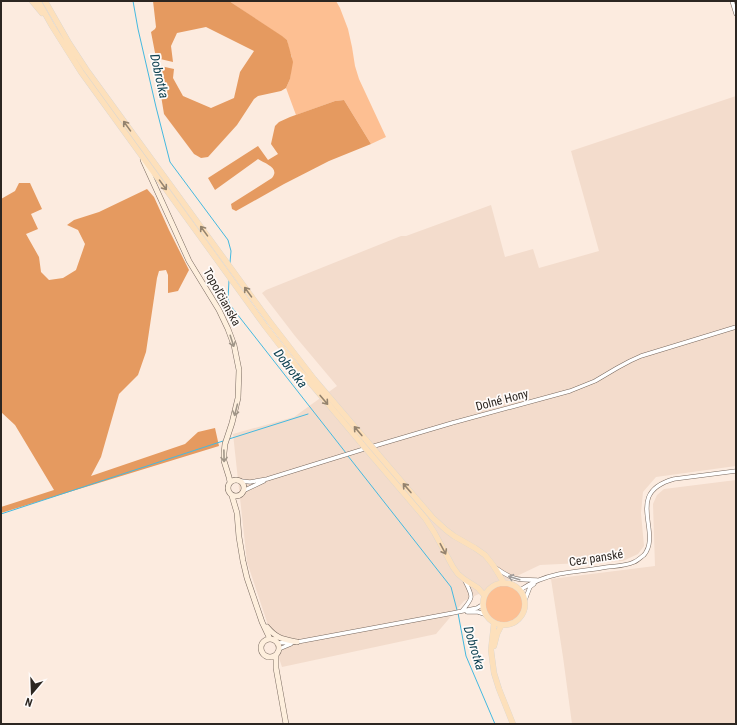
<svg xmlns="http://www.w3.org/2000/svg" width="737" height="725" viewBox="0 0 737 725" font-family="'Roboto Condensed',sans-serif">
<rect width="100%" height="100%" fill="#fcebdf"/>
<path fill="#f3dccc" d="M736 96V466L656 477 643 492 641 513 644 546 638 554 623 561 540 565 464 601 436 634 282 667 247 562 233 434 294 417 337 386 295 336 262 293 266 290 401 236H406L491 205 505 257 533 249 539 268 599 251 571 151Z
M736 480V724H572L563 657 551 579 655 566 653 504 657 495 664 489Z"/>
<path fill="#fdbf92" d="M229 1H336L340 8 348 29 352 47 355 66 359 79 386 137 371 144 344 100 335 101 296 115 286 88 290 79 292 57 289 50 287 40Z
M485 604a19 19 0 1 1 38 0a19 19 0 1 1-38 0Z"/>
<path fill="#e59a60" d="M153 1H229L282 36 287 40 293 62 290 79 286 88 281 91 258 96 254 99 237 125 208 157 201 158 194 154 164 114 156 65 174 69 173 78 183 96 211 108 234 98 240 72 254 51 206 27 177 33 171 46 173 62 156 58 151 32 155 29 156 27Z
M344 100 371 144 329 161 284 184 236 211 232 209 231 204 272 178C280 168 266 164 258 159L215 190 208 178 258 146 268 160 278 154 271 144 275 126 279 122 290 117 335 101Z
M19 183H30L42 209 31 214 38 229 26 234 39 257 41 272 49 280 63 278 76 270 85 244 78 230 67 225 74 220 99 212 147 189 154 197 169 230 189 270 178 291 168 293V275L166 270 159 271 157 278 146 352 138 375 119 394 101 457 91 476 185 444 198 432 215 428 219 446 1 513V507L54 490 15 425 1 412V199L15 191Z"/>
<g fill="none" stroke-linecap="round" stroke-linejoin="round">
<path stroke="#44b9e0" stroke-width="1" d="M133 1 138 29 156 107 170 162 228 240 231 251 230 263
M229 280 228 299 230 305 346 453
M229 439 308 414
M348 456 451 587 457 610
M1 514 223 441
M458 613 466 656 495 724"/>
<g stroke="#78695f" stroke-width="4.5">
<path id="street" d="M732 1 736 14
M241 481 250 482 267 479 364 449 452 423 570 391 595 381 617 368 630 361 641 356 736 327
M243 491 264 481
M496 568C513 580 517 580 537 580
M520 590C532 582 545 577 559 574 575 571 591 570 607 567 616 566 626 566 634 562 637 561 641 557 644 555 663 532 623 493 674 479L736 471
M525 600 530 587 534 584
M462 611C474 597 473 597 465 581
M467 612H478L484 614
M277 643 297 642 453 613 477 608 482 605
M279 649 291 644"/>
</g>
<g stroke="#78695f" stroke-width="6">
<path id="secondary" d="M143 160 189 261 219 310 228 329 234 345 239 370 238 398 232 423 225 444 224 453V461L229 477 230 482
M228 488a8 8 0 1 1 16 0a8 8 0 1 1-16 0Z
M232 496 237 513 239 537 243 561 247 578 262 622 270 639
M267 627C277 639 283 639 297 642
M261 648a9 9 0 1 1 18 0a9 9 0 1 1-18 0Z
M276 655V668L286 724"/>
</g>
<g stroke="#d5d4d3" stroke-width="6">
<path id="primary" d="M32 1 42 13
M38 1 52 26 81 72 265 326 296 366 361 443
M45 1 69 43 86 69 270 322 314 379 367 441
M378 454 433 518 446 530 454 536 475 548 485 555 493 565 504 583
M372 456 425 518 434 532 453 567 458 574 464 579 478 588 484 595
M483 604a21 21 0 1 1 42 0a21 21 0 1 1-42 0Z
M494 623 491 650 494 673 499 689 513 724
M494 646 497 634 501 626"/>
</g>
<use href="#street" stroke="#fff" stroke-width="3.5"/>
<use href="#secondary" stroke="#feefdd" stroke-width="5"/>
<use href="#primary" stroke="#fde0bb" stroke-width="5.5"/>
<g stroke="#d5d4d3" stroke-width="6" stroke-linecap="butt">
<path id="primary-bridge" d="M367 441 378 454
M361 443 372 456"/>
</g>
<use href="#primary-bridge" stroke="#fde0bb" stroke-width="5.5"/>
</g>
<defs><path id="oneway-shaft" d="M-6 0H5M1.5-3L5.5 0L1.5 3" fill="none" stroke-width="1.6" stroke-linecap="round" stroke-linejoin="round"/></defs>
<g stroke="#94836e">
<use href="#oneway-shaft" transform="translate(127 126) rotate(-126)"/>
<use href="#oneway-shaft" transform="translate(163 185) rotate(54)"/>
<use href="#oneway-shaft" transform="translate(204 231) rotate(-126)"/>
<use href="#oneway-shaft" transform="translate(248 292) rotate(-126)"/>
<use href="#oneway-shaft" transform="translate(324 400) rotate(50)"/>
<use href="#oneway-shaft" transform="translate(358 431) rotate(-130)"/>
<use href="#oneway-shaft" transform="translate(407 488) rotate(-131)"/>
<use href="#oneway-shaft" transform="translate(443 549) rotate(62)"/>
</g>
<g stroke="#a09588">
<use href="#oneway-shaft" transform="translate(232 341) rotate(72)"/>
<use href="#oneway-shaft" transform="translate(236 410) rotate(104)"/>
<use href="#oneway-shaft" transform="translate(224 456) rotate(89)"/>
</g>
<use stroke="#a09d9b" href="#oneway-shaft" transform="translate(514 578) rotate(-163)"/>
<g text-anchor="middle" stroke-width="3.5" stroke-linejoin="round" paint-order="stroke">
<g font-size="12" fill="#2c2621" stroke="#fffbf9">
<text transform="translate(222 297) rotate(61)" y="4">Topoľčianska</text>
<text transform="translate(502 400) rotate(-15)" y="4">Dolné Hony</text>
<text transform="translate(596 558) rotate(-9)" y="4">Cez panské</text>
</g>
<g font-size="13" font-style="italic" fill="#0e4151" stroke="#fffbf9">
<text transform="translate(160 76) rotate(77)" y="5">Dobrotka</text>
<text transform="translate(291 368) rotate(52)" y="5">Dobrotka</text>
<text transform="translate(475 648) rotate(73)" y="5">Dobrotka</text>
</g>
</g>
<rect width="737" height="725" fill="none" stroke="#2c2621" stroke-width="4"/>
<g transform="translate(32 693) rotate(199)" stroke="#fffbf9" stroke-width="3" paint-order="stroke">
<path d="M0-3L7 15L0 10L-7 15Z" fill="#2c2621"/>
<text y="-6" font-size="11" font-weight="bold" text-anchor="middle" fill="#2c2621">N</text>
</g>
</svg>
